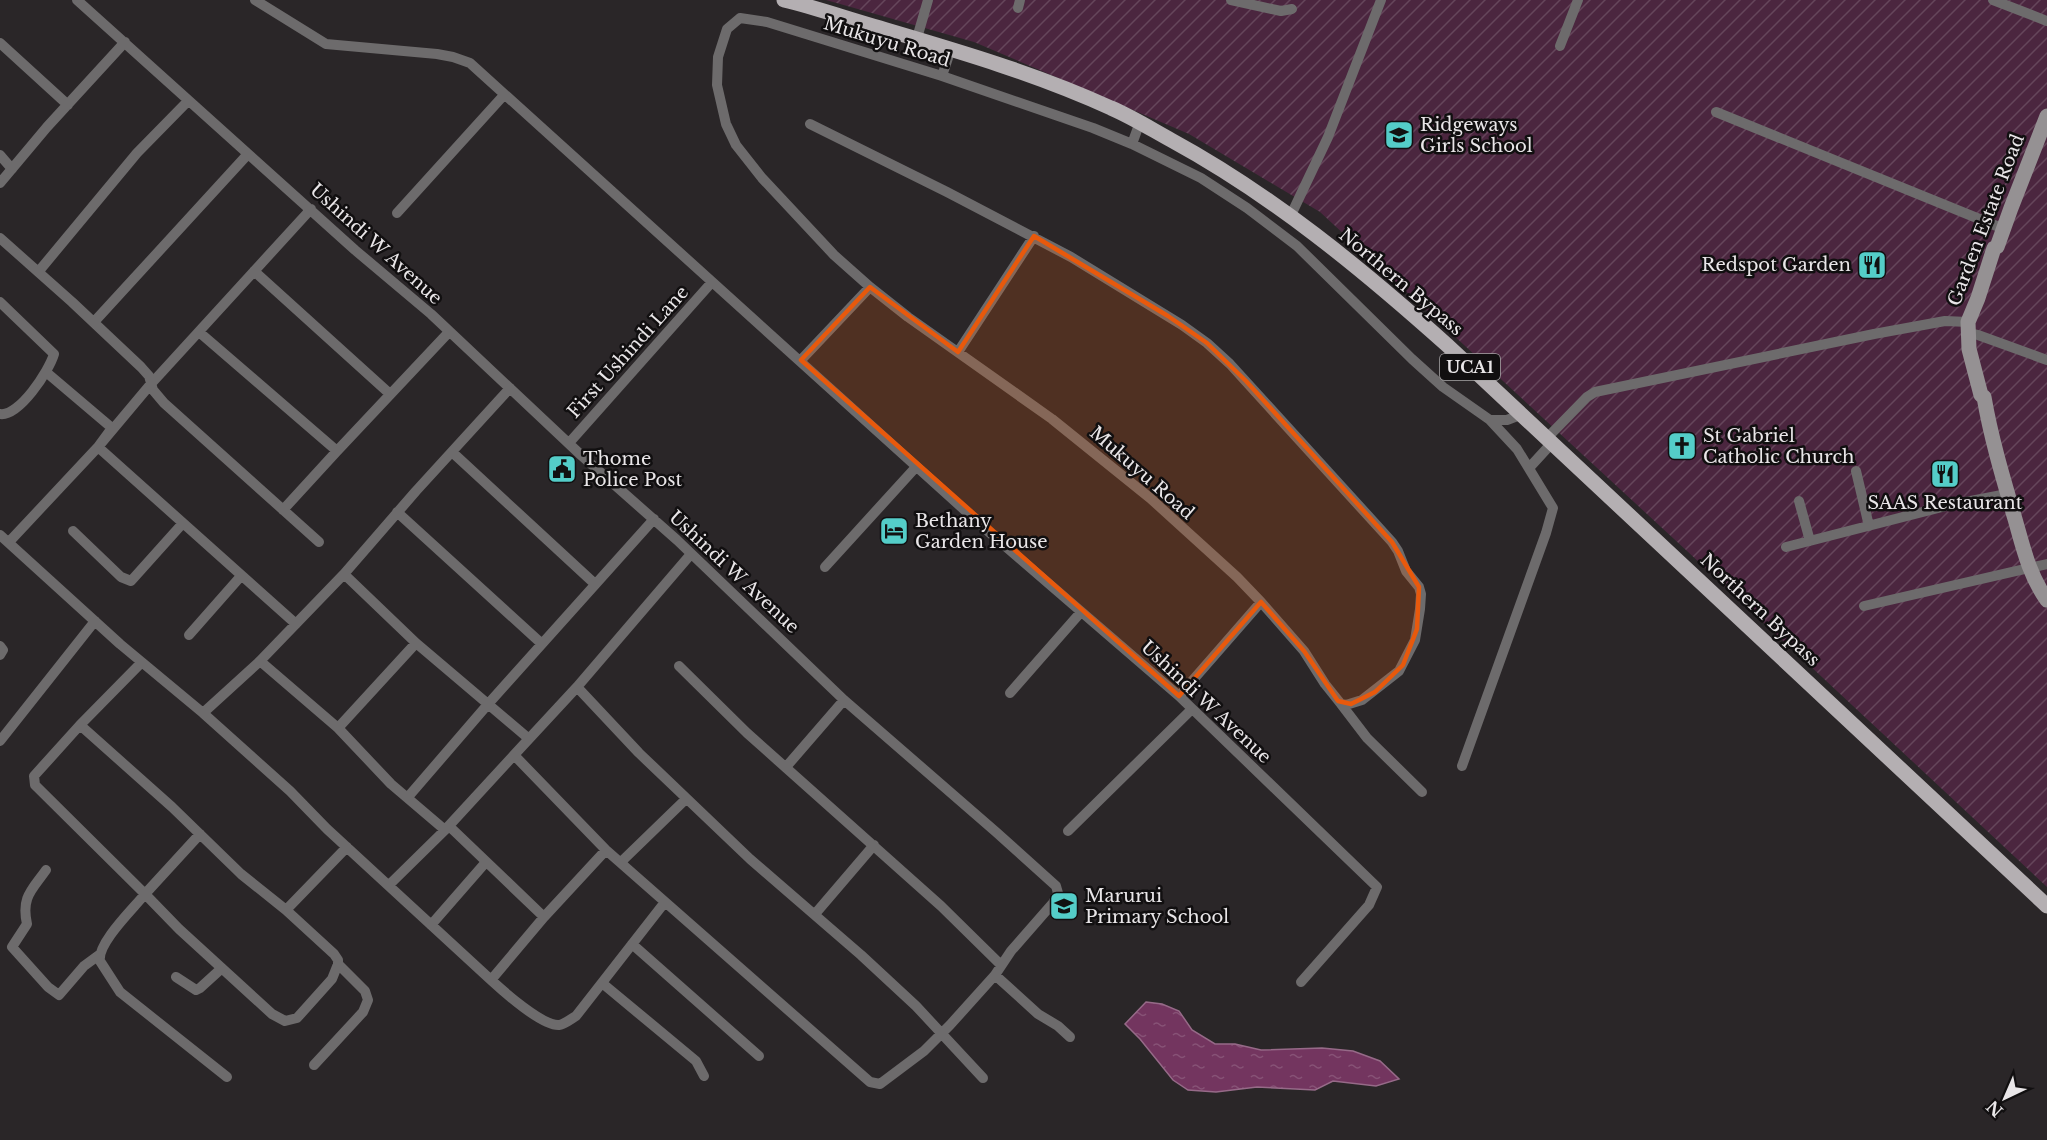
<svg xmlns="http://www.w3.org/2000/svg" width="2047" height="1140" viewBox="0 0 2047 1140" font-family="'Libre Baskerville',serif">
<defs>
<pattern id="garden-furrows" width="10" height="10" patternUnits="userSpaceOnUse" patternTransform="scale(1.5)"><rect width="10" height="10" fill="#4b263f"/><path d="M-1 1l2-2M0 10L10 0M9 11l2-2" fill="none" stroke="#65465b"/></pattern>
<pattern id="water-ripples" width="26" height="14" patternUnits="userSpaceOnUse" patternTransform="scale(1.5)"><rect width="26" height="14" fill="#73355f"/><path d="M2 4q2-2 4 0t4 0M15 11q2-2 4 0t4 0" fill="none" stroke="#875276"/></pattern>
</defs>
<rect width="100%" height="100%" fill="#2a2628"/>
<path fill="url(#garden-furrows)" d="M826 0H2047V887L1687 551 1320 212 1189 134 974 42Z"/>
<path fill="url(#water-ripples)" stroke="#966a88" stroke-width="1.5" d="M1146 1002 1162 1004 1179 1011 1192 1030 1215 1044H1235L1261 1050 1322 1048 1353 1051 1380 1061 1399 1079 1376 1086 1333 1081 1315 1090 1257 1087 1216 1092 1188 1090 1173 1080 1140 1039 1125 1024Z"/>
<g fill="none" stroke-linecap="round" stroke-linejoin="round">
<path stroke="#6d6b6c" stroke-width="10" d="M77 0 355 250 431 314 582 456 677 540 844 700 996 832 1056 886 1058 893 1053 903 1011 951 995 975 950 1025 924 1051 880 1084 870 1082 606 850 514 755 577 687 691 554
M255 0 326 44 437 54 453 57 470 63 990 533 1179 696 1377 887 1369 905 1301 982
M1231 0 1281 11 1292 9
M1993 0 2047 21
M1018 8 1020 0
M917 38 928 0
M0 43 68 105
M1560 46 1578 0
M942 76 951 49
M1716 112 2004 229
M810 124 947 192 1071 257 1182 325 1207 343 1230 364 1392 542 1398 551 1406 571 1419 587 1421 594 1420 609 1415 640 1399 671 1362 700 1346 705 1341 704 1325 684 1304 651 1261 602 1237 577 1150 498 1052 419 908 317 870 287 834 255 762 178 736 145 726 124 717 85 718 57 727 29 740 18 767 22 942 76 1093 128 1132 144 1201 178 1247 208 1297 246 1412 359 1443 387 1490 420H1507L1520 415
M1132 144 1140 122
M0 155 12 169
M0 183 47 127 125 42
M397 213 504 95
M1291 215 1328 137 1381 0
M0 238 72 302 141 367 149 376 153 390 164 403 319 542
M39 271 137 153 188 101
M254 271 390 394
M0 302 54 354C49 371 19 417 0 414
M94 322 248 154
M199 332 337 451
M1968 338 1974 334 1978 335 2047 360
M958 352 1034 236
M801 360 870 287
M46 372 112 428 98 447 296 624
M1546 439 1587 397 1595 392 1874 334 1945 321 1968 322
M569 443 712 282
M452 452 595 584
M1529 468 1551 444
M1856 471 1869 526
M1799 501 1810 541
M283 510 337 451 449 332
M397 512 542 644
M73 531 121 577 131 581 183 523
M0 535 120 644 203 713 260 661 344 574 416 491 510 388
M9 542 98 447 150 385 311 209
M1786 547 1950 505 2007 494
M825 567 916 467
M344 574 416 643 528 738
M1864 606 2047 564
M189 635 241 576
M0 646 3 650 0 655
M260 661 338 728 416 643
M141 663 80 725 172 807 241 874 286 910 334 954 338 960V964L332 979 297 1018 285 1021 272 1014 179 929 145 894 200 834
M679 666 747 733 941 906 1001 965
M577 687 639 753 750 859 861 955 916 1006 983 1078
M1010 693 1081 612
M1179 696 1261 602
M1341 704 1367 738 1422 792
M203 713 290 791 327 829 491 980 544 917 606 850
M80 725 34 776 35 785 145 894C134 908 97 943 100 961L120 992 227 1077
M338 728 391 784 445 830
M0 741 95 621
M1462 766 1546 533 1553 508 1517 449 1490 420
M786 767 844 700
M408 797 489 703 654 519
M449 826 544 917
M1068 831 1192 709
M621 862 686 799
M46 870C32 890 21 897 27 924L12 947 48 987 59 995 84 966 99 955
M389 885 445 830 514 755
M286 910 347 847
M815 914 874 845
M431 925 486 862
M632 944 759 1056
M995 975 1038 1014 1058 1026 1070 1037
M176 977 196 990 200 988 222 968
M491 980C503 991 542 1026 559 1025 565 1024 571 1019 576 1016L665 902
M602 983 696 1061 704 1076
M314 1065 363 1012 368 1000 365 991 338 964"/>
<path stroke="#959193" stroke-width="15" d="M2047 116 2011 208 1997 247 1994 248 1978 298 1968 322 1969 349 1981 395 1984 397C1991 438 2003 478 2015 519 2023 547 2029 575 2047 600"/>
<path stroke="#b4afb2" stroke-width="15" d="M784 0C817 8 848 19 880 28 958 51 1037 74 1111 108 1132 117 1151 129 1171 140 1272 195 1361 268 1447 345L2047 906"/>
</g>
<path fill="#e8590c" fill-opacity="0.2" stroke="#e8590c" stroke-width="4.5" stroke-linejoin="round" d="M1034 236 1168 316 1207 343 1246 381 1392 542 1419 587 1417 629 1403 665 1375 692 1351 704 1338 701 1304 651 1261 602 1179 696 801 360 870 287 958 352Z"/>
<defs>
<g id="school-square" transform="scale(1.5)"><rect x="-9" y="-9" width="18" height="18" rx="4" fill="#54cdc8" stroke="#110f10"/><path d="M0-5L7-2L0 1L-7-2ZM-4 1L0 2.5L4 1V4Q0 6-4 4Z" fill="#111"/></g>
<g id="restaurant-square" transform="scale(1.5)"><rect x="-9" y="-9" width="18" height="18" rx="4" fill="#54cdc8" stroke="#110f10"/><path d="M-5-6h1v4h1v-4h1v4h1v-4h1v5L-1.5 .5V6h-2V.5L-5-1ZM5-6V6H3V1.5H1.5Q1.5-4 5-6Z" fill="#111"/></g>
<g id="church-square" transform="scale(1.5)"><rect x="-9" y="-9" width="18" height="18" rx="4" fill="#54cdc8" stroke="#110f10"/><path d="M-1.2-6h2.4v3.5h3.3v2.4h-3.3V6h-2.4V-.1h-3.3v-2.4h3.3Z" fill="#111"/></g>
<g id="civic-square" transform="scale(1.5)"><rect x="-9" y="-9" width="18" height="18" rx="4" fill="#54cdc8" stroke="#110f10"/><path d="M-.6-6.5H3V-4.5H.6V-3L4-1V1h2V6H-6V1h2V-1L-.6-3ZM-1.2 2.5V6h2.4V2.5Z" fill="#111"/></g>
<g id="hotel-square" transform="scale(1.5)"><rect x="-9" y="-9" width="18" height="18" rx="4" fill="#54cdc8" stroke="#110f10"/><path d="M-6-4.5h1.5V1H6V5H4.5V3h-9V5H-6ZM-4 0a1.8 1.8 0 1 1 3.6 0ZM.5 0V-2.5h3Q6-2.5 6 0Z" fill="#111"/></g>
</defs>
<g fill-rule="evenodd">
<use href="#school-square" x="1399" y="135"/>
<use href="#restaurant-square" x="1872" y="265"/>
<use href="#church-square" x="1682" y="446"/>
<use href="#civic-square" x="562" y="469"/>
<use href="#restaurant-square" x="1945" y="474"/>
<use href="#hotel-square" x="894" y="531"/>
<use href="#school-square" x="1064" y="906"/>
</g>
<g text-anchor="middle" stroke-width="5" stroke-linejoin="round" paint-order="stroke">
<rect fill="#110f10" stroke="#a8a6a7" stroke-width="1.5" x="1440" y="354" width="60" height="26" rx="4.5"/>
<g font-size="16" font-weight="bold" fill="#e9e6e8">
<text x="1470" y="373">UCA1</text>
</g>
<g font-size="18" fill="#e9e6e8" stroke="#110f10">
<text transform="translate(887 42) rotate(17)" y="6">Mukuyu Road</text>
<text transform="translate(1986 220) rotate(-69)" y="6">Garden Estate Road</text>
<text transform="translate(376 244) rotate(42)" y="6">Ushindi W Avenue</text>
<text transform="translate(1401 282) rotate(40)" y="6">Northern Bypass</text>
<text transform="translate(628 352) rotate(-48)" y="6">First Ushindi Lane</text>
<text transform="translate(1142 473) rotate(41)" y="6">Mukuyu Road</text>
<text transform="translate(734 572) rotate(43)" y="6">Ushindi W Avenue</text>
<text transform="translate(1760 610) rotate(43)" y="6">Northern Bypass</text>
<text transform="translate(1206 702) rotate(43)" y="6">Ushindi W Avenue</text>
</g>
<g font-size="18" fill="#e9e6e8" stroke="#110f10" text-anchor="start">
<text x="1420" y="131">Ridgeways<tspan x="1420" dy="21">Girls School</tspan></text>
<text x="1851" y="271" text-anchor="end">Redspot Garden</text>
<text x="1703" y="442">St Gabriel<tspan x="1703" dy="21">Catholic Church</tspan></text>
<text x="583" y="465">Thome<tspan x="583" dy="21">Police Post</tspan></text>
<text x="1945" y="509" text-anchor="middle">SAAS Restaurant</text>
<text x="915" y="527">Bethany<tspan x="915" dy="21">Garden House</tspan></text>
<text x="1085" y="902">Marurui<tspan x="1085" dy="21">Primary School</tspan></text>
</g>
</g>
<g transform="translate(2005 1098) rotate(224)" stroke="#110f10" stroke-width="4.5" paint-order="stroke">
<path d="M0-4.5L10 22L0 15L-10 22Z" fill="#e9e6e8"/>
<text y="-9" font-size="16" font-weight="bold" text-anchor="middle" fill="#e9e6e8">N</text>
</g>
</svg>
